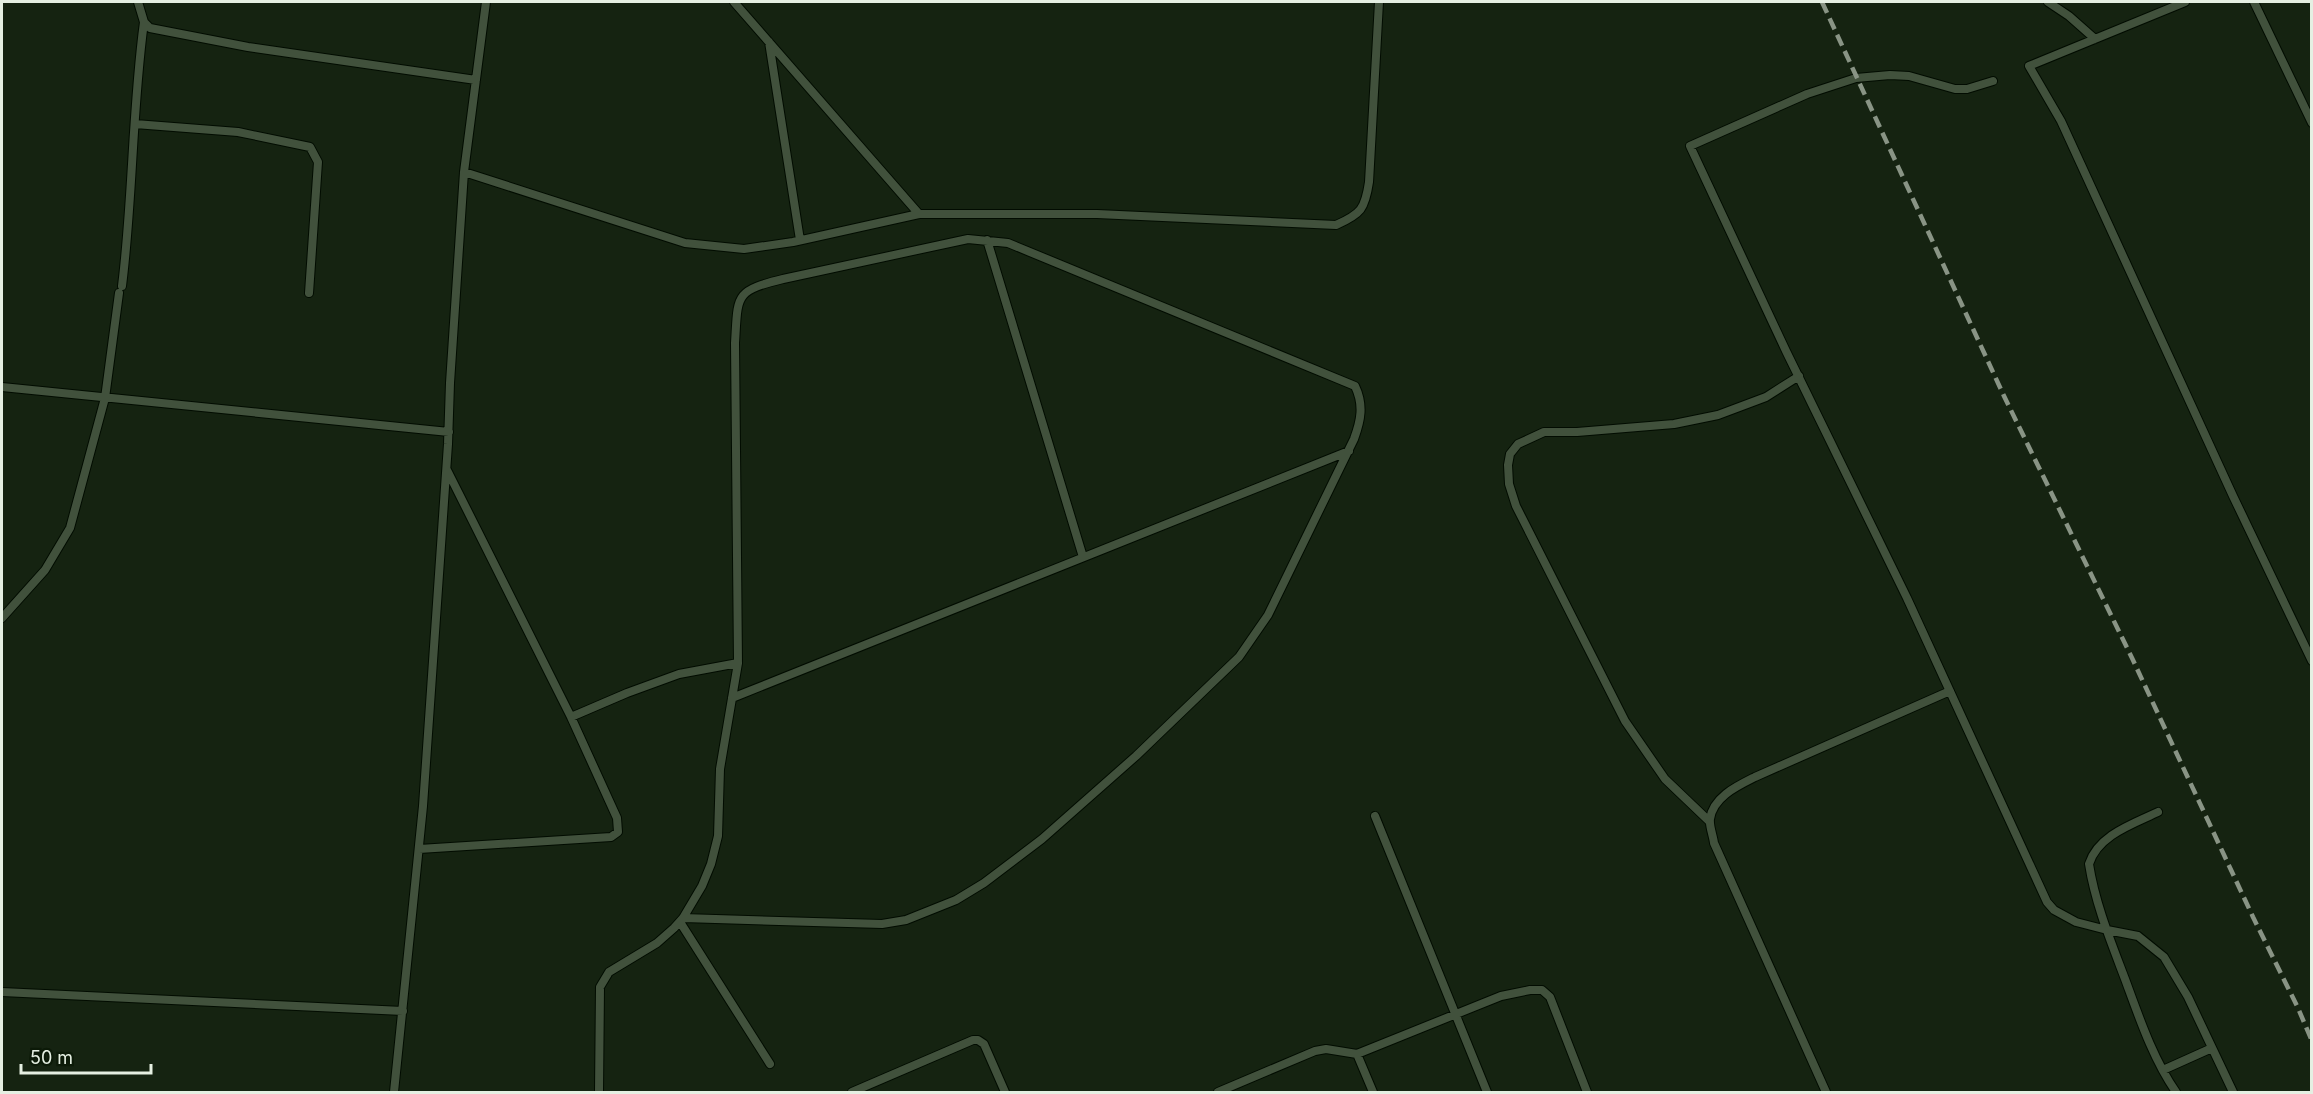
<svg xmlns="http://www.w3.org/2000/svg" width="2313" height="1094" viewBox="0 0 2313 1094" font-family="Inter,sans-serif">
<rect width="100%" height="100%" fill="#152311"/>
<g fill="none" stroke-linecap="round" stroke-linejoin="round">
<g stroke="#020c01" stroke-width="10">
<path id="service" d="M138 2 144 22 150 28 248 47 476 80
M734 2 919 214
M2048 2 2069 16 2095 39
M2185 2 2029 66 2061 121 2233 496 2312 661
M2254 2 2312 123
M769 42 800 240
M1993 81 1967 89H1955L1909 76 1890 75 1856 78 1807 94 1690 146 1786 351 1907 598 2047 902 2054 910 2076 922 2107 930 2138 936 2164 957 2188 997 2233 1092
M135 124 238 132 310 147 318 162 309 293
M464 172 685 243 744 249 793 242 919 214H1097L1336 225C1361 214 1365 209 1369 182L1379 2
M987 240 1083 557
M122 286C133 198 132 110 144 22
M2 387 449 432
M2 618 45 570 70 528 105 398 119 293
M732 698 1349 451
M571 717 627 693 679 674 738 663
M2158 812C2133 824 2098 835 2089 864 2095 903 2111 942 2125 979 2139 1017 2153 1059 2176 1092
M1375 816 1487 1092
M1709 821 1665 779 1625 721 1516 506 1509 484 1508 465 1510 454 1518 444 1544 432H1577L1674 424 1718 415 1766 397 1799 376
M419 849 611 837 618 832 617 818 571 717 447 470
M680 922 770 1064
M2 992 403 1011
M1357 1054 1373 1092
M2163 1070 2212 1048
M394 1092 423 806 448 444 450 383 464 172 486 2
M599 1092 600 987 609 972 657 943 674 928 683 918 702 886 711 864 718 836 720 769 738 663 735 343C738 295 734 291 783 279L968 239 1008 243 1355 386C1364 405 1361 420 1354 439L1268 615 1239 657 1136 756 1042 839 984 883 956 900 906 920 882 924 683 918
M852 1092 973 1040H978L984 1044 1005 1092
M1218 1092 1315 1051 1326 1049 1357 1054 1501 996 1530 990H1542L1550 997 1587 1092
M1826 1092 1714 843C1713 835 1709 826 1710 819 1713 797 1737 786 1755 777L1950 691"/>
</g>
<use href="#service" stroke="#41513c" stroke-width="8"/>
<path stroke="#899485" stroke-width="4.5" stroke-dasharray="12 6" stroke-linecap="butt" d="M1822 2 2004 396 2132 658 2253 917 2298 1008 2312 1041"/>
</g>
<rect width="2313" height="1094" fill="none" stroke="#e5efe2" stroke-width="6"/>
<path d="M21 1064v9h130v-9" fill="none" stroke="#e5efe2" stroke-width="3"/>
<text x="30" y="1064" font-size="18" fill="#e5efe2" stroke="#0c1a08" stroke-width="4.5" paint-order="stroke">50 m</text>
</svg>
